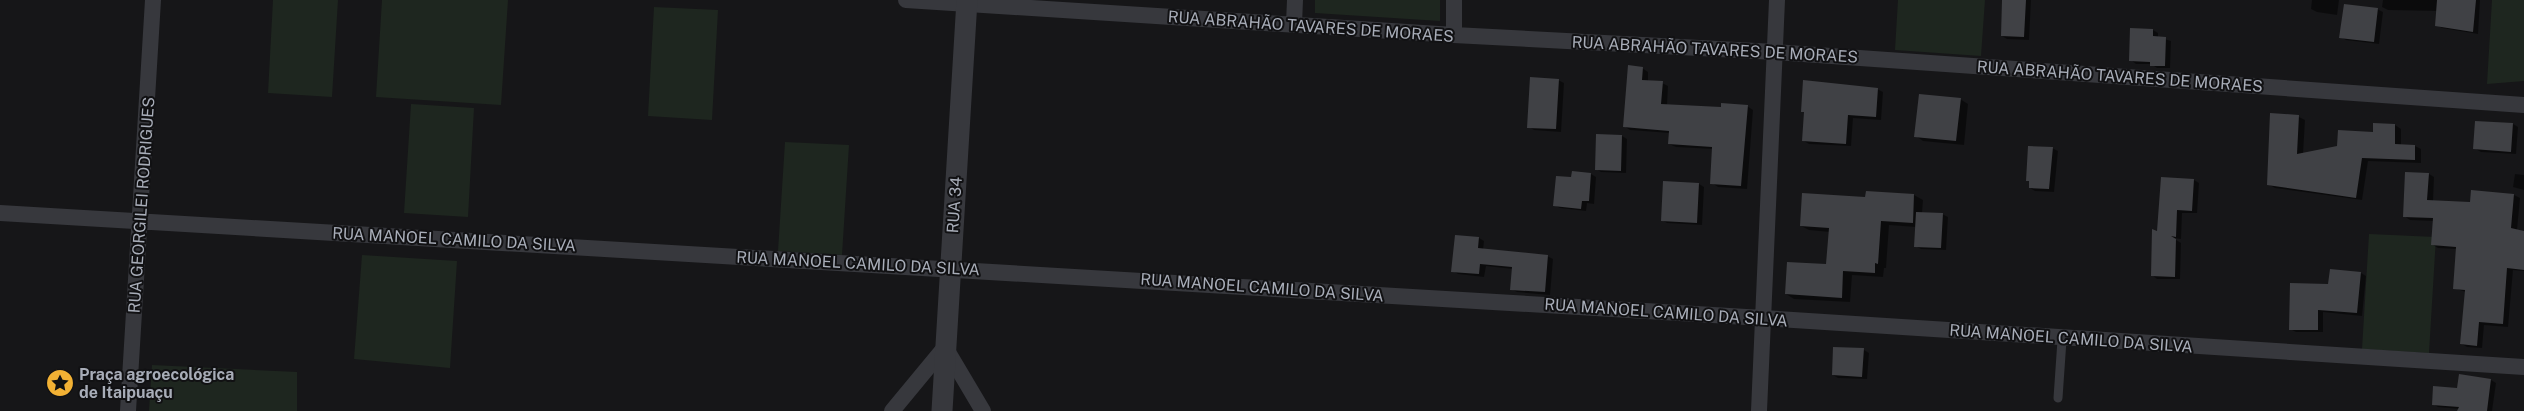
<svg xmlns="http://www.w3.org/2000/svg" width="2524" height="411" viewBox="0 0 2524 411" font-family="'Public Sans',sans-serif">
<rect width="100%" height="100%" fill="#161618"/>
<path fill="#1e261f" d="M273 0H338L332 97 268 93Z
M382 0H508L501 105 376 97Z
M1315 0H1440V21L1315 13Z
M1898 0H1985L1981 56 1895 50Z
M2492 0H2524V81L2487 84Z
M654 7 718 10 712 120 648 116Z
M411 104 474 108 468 217 404 213Z
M785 142 849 145 842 255 778 251Z
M2369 234 2436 237 2429 353 2362 349Z
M362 255 457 261 450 368 354 359Z
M152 365 297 372V411H149Z"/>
<path fill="#0007" d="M2003 0H2031L2029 40 2007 39 2002 36Z
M2312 0H2339L2337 15 2317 12 2311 9Z
M2383 0H2480L2478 34 2442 28 2437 25 2438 11 2388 10 2382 7Z
M2377 9 2383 12 2379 44 2346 40 2341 37Z
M2153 30 2158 33V37L2171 41 2170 68H2157L2151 64H2136L2131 60Z
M1642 68 1648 72V82L1662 83 1668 86 1667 105 1722 108 1747 106 1753 110 1747 189 1718 187 1712 183 1714 149 1676 147 1669 144 1670 133 1630 130 1624 126Z
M1558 80 1564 83 1561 132 1534 130 1529 127Z
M1877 89 1883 92 1881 120 1853 118 1851 146 1809 144 1804 141 1805 113 1802 111Z
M1960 99 1968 104 1964 145 1923 141 1916 136Z
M2272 115 2299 117 2305 120 2303 154 2338 147 2374 133V124L2395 125 2401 129V145L2415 146 2421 149V163L2368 161 2362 200 2275 188 2268 184Z
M2513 124 2518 127 2516 154 2481 152 2476 149Z
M1622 136 1627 139 1626 173 1601 172 1596 169Z
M2052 148 2058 151 2054 192 2035 191 2030 188V182L2027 180Z
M1591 174 1596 177 1594 204 1587 203 1586 211 1560 208 1554 205 1572 179Z
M2429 174 2434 177 2433 201 2471 204 2514 195 2520 198 2517 230 2524 232V271L2513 270 2508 327 2484 325 2482 348 2467 347 2462 344 2466 292 2454 288 2457 249 2438 248 2433 245 2434 221 2410 220 2404 216Z
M2515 174 2524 175V190L2513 187Z
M2194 180 2199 183 2197 213H2182L2181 239 2173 238 2181 243 2180 279H2157L2152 275 2158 233Z
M1699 184 1704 187 1702 225 1667 223 1662 220Z
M1867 192 1914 195 1923 200 1922 213 1942 214 1948 217 1946 250 1921 249 1915 246 1916 227 1889 225 1886 268H1884L1883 277 1852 275 1850 302 1794 299 1786 294 1827 265 1830 232 1809 230 1801 226 1867 199Z
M1479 238 1484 241 1483 250 1547 256 1553 259 1550 295 1517 292 1511 289 1513 269 1486 266 1484 277 1458 274 1453 271Z
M2361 273 2366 276 2362 316 2323 312V332H2296L2290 329 2330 285Z
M1864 350 1869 353 1867 379 1838 378 1833 375Z
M2460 376 2491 380 2496 383 2492 411H2459L2460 409 2438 407 2433 404 2458 389Z"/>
<path fill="#404145" d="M2002 0H2026L2024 37 2001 36Z
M2437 0H2476L2473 32 2435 26Z
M2344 4 2378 8 2374 42 2339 38Z
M2130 28 2153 29V36L2166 37 2165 66H2150V62L2129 61Z
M1628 65 1643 67 1642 80 1663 81 1661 104 1721 107V103L1748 105 1741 186 1710 184 1712 147 1668 144 1669 131 1623 127Z
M1530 77 1559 79 1556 129 1527 128Z
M1803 80 1878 88 1876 117 1848 115 1846 144 1802 141 1804 112H1801Z
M1919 94 1961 98 1956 141 1914 137Z
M2270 113 2299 115 2297 154 2337 146 2338 130 2373 132V123L2395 124V144L2415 145V160L2362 158 2356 198 2267 185Z
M2475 121 2513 123 2511 152 2473 149Z
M1596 134 1622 135 1621 171 1595 170Z
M2028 146 2053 147 2049 189 2029 188V181H2026Z
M1572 171 1591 173 1589 201H1582L1581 209 1553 206 1556 176 1571 177Z
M2405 172 2429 173 2427 200 2470 202 2471 190 2514 194 2511 228 2524 231V270L2507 268 2503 324 2479 322 2477 346 2460 344 2465 290 2453 289 2456 247 2431 245 2433 218 2403 217Z
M2161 177 2194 179 2192 211 2177 210 2176 237 2171 236 2176 239 2175 277 2151 276 2152 229 2157 231Z
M1663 181 1699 183 1697 223 1661 221Z
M1866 191 1914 194 1913 223 1881 221 1878 264 1875 263V273L1843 271 1842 298 1785 294 1787 262 1826 264 1829 228 1800 226 1802 193 1865 197Z
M1916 212 1943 213 1941 248 1914 247Z
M1455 235 1479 237 1478 248 1548 255 1545 292 1510 290 1512 267 1480 264 1479 274 1451 272Z
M2330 269 2361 272 2357 313 2318 310V330H2289L2290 283 2328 284Z
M1833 347 1864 348 1862 377 1832 375Z
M2459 374 2491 379 2487 411H2457L2459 407 2432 405 2433 386 2457 388Z"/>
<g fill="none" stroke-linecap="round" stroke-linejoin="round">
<path stroke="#37383d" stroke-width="9" d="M2058 398 2062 340 2068 337"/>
<path stroke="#37383d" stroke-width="16" d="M906 0 1454 35 1775 52 2524 105
M1294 24 1295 0
M1454 35V0
M0 213 1763 318 2524 367
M128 411 153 0
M892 411 945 347 983 411
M1759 411 1777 0"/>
<path stroke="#37383d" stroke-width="21" d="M942 411 967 0"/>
</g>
<defs>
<g id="sight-disc" transform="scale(1.4375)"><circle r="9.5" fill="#f2b134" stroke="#111113"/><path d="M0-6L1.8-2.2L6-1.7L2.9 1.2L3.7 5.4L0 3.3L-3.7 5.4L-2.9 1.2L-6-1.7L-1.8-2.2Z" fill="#111"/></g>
</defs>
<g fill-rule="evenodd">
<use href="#sight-disc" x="60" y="383"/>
</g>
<g text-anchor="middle" stroke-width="4" stroke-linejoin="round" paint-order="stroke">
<g font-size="16" fill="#a8adb8" stroke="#111113">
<text transform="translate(1311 26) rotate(4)" y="6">RUA ABRAHÃO TAVARES DE MORAES</text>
<text transform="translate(1715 49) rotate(3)" y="6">RUA ABRAHÃO TAVARES DE MORAES</text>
<text transform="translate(2120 76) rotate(4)" y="6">RUA ABRAHÃO TAVARES DE MORAES</text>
<text transform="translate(141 205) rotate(-86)" y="6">RUA GEORGILEI RODRIGUES</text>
<text transform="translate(954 205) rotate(-86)" y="6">RUA 34</text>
<text transform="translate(454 239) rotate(3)" y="6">RUA MANOEL CAMILO DA SILVA</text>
<text transform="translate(858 263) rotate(3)" y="6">RUA MANOEL CAMILO DA SILVA</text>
<text transform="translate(1262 287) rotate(4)" y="6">RUA MANOEL CAMILO DA SILVA</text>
<text transform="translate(1666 312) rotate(4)" y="6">RUA MANOEL CAMILO DA SILVA</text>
<text transform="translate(2071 338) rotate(4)" y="6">RUA MANOEL CAMILO DA SILVA</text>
</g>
<g font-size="16" font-weight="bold" fill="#a8adb8" stroke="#111113" text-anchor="start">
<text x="79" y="380">Praça agroecológica<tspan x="79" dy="18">de Itaipuaçu</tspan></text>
</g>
</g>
</svg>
